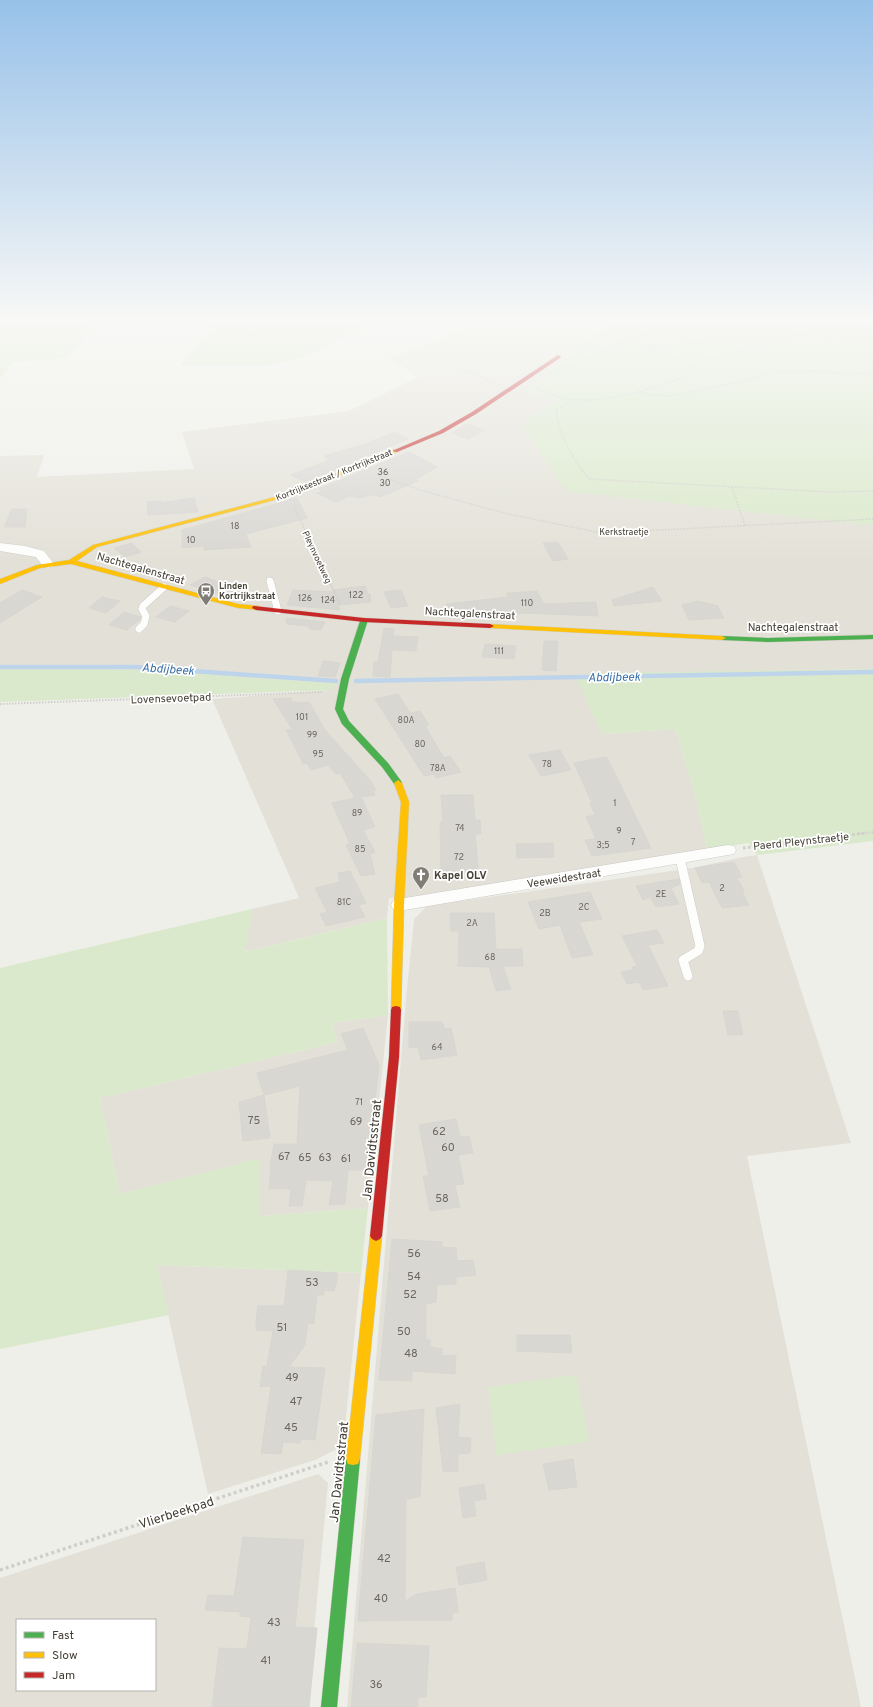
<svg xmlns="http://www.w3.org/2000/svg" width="873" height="1707" viewBox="0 0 873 1707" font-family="Overpass,sans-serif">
<rect width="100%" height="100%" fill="#efefea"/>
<path fill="#e3e1d7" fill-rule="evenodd" d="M480 323H608L525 391 560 400 873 523V669L702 672 602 734 675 729 695 795 707 849 413 898H389L387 918 244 952 252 909 299 898 212 699 331 690 335 683 117 669H0V456L44 455 37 477 194 469 182 432 349 411 418 377 389 358Z
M757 855 851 1143 747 1156 861 1707H347L406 999 414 919 427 906 692 868 743 857Z
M388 1015 368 1208 260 1216 259 1159 120 1194 100 1098 338 1042 332 1023Z
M157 1265 361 1273 343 1446 315 1460 208 1494Z
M318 1474 328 1483 307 1707H0V1578ZM17 1620H155V1690H17Z"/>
<path fill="#dae9cb" d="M0 323H97L67 358 14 362 0 378Z
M193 323H371L306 356 272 365 180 366 211 329Z
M608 323H873V523L865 525 566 491 521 424 559 400 525 391Z
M89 668 137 670 336 683 332 690 0 702V669Z
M873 669V841L757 855 749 843 707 849 695 795 675 729 602 734 577 680 589 673Z
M252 909 245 952 387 918 388 1015 332 1023 338 1042 100 1098 120 1194 260 1158V1216L368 1208 361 1273 157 1265 169 1315 0 1349V968Z
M576 1375 589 1442 496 1455 488 1387Z"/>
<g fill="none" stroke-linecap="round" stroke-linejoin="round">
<path stroke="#bdd4eb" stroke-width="4.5" d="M0 667H136L336 681
M356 681 873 672"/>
</g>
<path fill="#d9d7d2" stroke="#d7d6d0" d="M467 424 484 430 468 439 452 433Z
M395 432 408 439 305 482 291 475 329 460 324 456 362 445Z
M409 452 437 467 415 480 418 481 380 497 375 495H369L361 498 349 496 336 502 316 493 323 491 319 489Z
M194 498 198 512 148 515 147 502 161 501V503Z
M297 498 307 518 246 534 251 547 204 550V546L182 548V530Z
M12 509H27L25 527H4Z
M558 542 568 559 553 561 543 543Z
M132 543 141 552 125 557 114 548Z
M205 577 216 581 244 595 239 600 190 585Z
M365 586 368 594H370L371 602 338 605 340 610 287 605 293 590 334 592 333 590Z
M653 587 662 601 614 606 612 600Z
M22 590 42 597 0 623V603Z
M401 590 408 606 391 608 384 592Z
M537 591 544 604 596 602 598 616 523 613 509 615 507 611 448 617 446 604 508 597 507 593Z
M102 597 120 601 106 613 89 608Z
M698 601 718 606 724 618 689 620 682 605Z
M170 606 189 611 175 622 156 617Z
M124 612 141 617 140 619 127 630 109 625Z
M286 618 325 622 321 630 310 629 308 626 287 624Z
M384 628 394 629 393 636 418 637 416 651 392 650 390 677 373 676 374 662H378Z
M544 641H558L556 671 542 670Z
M485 644 516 646 514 659 482 657Z
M323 661 340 663 335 677 318 676Z
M398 694 410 713 420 711 429 725 425 726 444 758 450 756 461 772 436 778 434 774 424 776 375 699Z
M291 698 293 702H296L297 703 309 702 325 730 370 780 376 790 373 791 375 795 361 797 375 827 363 830 375 852 370 854 375 874 361 876 346 845 350 844 332 803 355 798 340 773 336 774 328 765 311 770 307 763 303 764 286 730 292 729 273 699Z
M560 750 571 770 541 776 529 755Z
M606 757 609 761 651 848 592 856 585 840 596 839 586 817 595 815 590 803H592L574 763Z
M441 795H473L475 820H480L481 834H475L479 878 441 879 440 822H443Z
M553 843 554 857 517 858 516 844Z
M734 862 742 877 737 878 744 891H742L749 905 722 908 709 882 702 883 695 868Z
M350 871 366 903 359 905 365 917 326 926 320 914 327 912 315 888 340 882 338 873Z
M679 879 680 884 671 888 679 904 656 907 650 897 643 900 636 886Z
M590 892 602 919 579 922 593 955 572 958 560 925 539 929 528 902Z
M450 913H494L496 949H522L523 966H503L511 989 496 991 489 967 458 966 459 931H451Z
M657 930 664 943 648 945 668 986 643 990 639 982 627 984 621 972 634 970 632 967 637 966 622 936Z
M723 1011H738L743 1035H728Z
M409 1022H442L445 1029 451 1028 457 1055 421 1060 418 1047 409 1048Z
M363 1028 379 1065 367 1170H348L345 1204 329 1205 333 1181 306 1180 302 1206H289L291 1189H269L271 1167H270L274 1144H297L300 1086 264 1095 257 1073 348 1050 341 1034Z
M264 1095 270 1138 243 1141 239 1102Z
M456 1119 460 1137 469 1136 473 1153 458 1155 464 1184 455 1185 460 1207 430 1211 423 1176H429L419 1125Z
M392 1239 442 1242V1247L456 1248 457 1261 473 1260 476 1275 456 1277V1284L437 1285 436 1302 426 1304V1340H430V1347L442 1349V1356L456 1355 455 1374 412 1371V1381L379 1380Z
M288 1270 337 1273V1281L334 1291 324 1290V1295H317L314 1324 308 1323 305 1345 289 1367 325 1368 315 1440 301 1439 300 1443 283 1442 281 1454 261 1453 271 1386 260 1387 263 1366H267L273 1331 256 1330V1321L258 1306H284Z
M517 1335H570L572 1353 517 1351Z
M460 1404 458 1437 471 1438 470 1453 458 1454V1472L443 1471 436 1408Z
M424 1409 420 1496 406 1500 405 1601 417 1594 455 1588 458 1612 452 1613V1620L358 1621 376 1415Z
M573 1459 577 1487 549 1490 543 1464Z
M484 1484 486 1499 474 1501 476 1516 463 1518 459 1488Z
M243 1537 304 1540 295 1627 317 1628 309 1707H212L219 1648 247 1649 251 1617 240 1616V1612L205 1610 208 1595 234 1596Z
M484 1562 487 1580 459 1585 456 1567Z
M357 1643 429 1646 426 1697H418V1707H351Z"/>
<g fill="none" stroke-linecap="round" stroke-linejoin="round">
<g stroke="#cdccc7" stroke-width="8">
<path id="lane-far1" d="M270 581 278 611
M139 629 144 624 146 616 142 609 143 606 164 587"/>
</g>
<g stroke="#cdccc7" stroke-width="10">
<path id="lane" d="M680 858 700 946 698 951 683 960 688 976"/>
</g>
<g stroke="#cdccc7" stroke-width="1">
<path id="street" d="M0 543 25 546 44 551 54 564 52 567C43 569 41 563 36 557L0 551Z
M728 845 734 846 736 850 734 854 399 911 393 909 391 905 393 901 399 899Z"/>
</g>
<g stroke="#ceccc1" stroke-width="1">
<path id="fast" d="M361 618H364L368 620 349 679 343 709 349 721 388 763 401 781 402 783 401 785H395L382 767 342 724 335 709 341 679Z
M873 635V639L768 642 722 640 718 638 722 636 768 638Z
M353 1453 358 1454 360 1459 337 1707H321L346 1459 348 1454Z"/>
</g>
<g stroke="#ceccc1" stroke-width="1">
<path id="slow" d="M395 449 398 451 397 452 290 496 97 547 77 561 238 604 259 606V610L238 608 71 564 40 568 0 584V579L37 565 69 560 93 545 286 494Z
M487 624 722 636 726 638 722 640 490 628 486 626Z
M398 780 402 783 409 802 404 905 401 1010 400 1013H392L391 1010 394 905 401 802 394 783Z
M376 1231 380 1233 382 1236 360 1459 358 1464 353 1465 348 1464 346 1459 370 1236 372 1233Z"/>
</g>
<g stroke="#ceccc1" stroke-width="1">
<path id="jam" d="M558 355 561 357 560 358 476 414 443 433 397 452 392 451 439 431 472 412Z
M253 606 364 618 490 624 494 626 490 628 364 622 256 610 252 608Z
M396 1006 400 1007 401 1010 399 1057 382 1236 380 1239 376 1241 372 1239 370 1236 389 1057 391 1010 392 1007Z"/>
</g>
<path stroke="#d0cecb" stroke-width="1.5" stroke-dasharray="1.5 1.5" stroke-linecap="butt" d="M767 323 806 336 817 338 873 342
M646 346 806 336
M570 350 622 323
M572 357 595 346 604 349
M690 364 783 339
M571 366 605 349 638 337 664 323
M463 370 493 382
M536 387C579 417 653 388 698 372L673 356 626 341
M638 391 651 395 671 396 744 381 770 373 815 371 848 374H873
M571 401 556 410C560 437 572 458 589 479L830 492 873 491
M376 474 420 490 504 513 601 533 873 519
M732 487 745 526
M294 507 312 544"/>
<path stroke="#d0cecb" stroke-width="2" stroke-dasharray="1.5 1.5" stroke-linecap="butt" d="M311 543 340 604
M0 704 323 692
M857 834 873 832"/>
<path stroke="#d0cecb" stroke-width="3" stroke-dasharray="2.5 2.5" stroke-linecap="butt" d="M743 848 866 833"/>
<path stroke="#d0cecb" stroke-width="3.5" stroke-dasharray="3 3" stroke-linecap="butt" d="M0 1570 328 1462"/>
<use href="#lane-far1" stroke="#fdfdfc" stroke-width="7"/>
<use href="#lane" stroke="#fdfdfc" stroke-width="9"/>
<use href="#street" fill="#fdfdfc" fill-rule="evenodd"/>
<use href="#fast" fill="#4caf50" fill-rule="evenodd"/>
<use href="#slow" fill="#ffc107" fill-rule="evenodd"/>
<use href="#jam" fill="#c62828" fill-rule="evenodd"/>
</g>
<linearGradient id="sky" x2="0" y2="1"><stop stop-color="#97c1e9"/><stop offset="0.57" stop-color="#f8f8f6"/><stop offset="1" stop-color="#f8f8f6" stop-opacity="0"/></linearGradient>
<rect width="873" height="562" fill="url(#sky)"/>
<defs>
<g id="bus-pin" transform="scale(0.9)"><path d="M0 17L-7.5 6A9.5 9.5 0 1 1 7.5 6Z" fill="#807d75" stroke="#fff"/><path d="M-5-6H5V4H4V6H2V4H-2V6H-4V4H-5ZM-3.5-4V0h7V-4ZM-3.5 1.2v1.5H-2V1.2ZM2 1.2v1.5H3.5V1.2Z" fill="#fff"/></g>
<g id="church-pin" transform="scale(0.9)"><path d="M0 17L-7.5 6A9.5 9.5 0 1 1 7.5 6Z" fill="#807d75" stroke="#fff"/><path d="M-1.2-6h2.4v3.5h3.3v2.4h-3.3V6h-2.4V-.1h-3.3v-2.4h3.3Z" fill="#fff"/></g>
</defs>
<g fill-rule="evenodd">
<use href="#bus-pin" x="206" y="591"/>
<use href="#church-pin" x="421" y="875"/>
</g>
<g text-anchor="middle" stroke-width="3.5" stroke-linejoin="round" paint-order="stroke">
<g font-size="9" fill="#6b665e">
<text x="383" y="475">36</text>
<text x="385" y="486">30</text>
<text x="235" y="529">18</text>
<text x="191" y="543">10</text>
<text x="356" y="598">122</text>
<text x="305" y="601">126</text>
<text x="328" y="603">124</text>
<text x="527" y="606">110</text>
<text x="499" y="654">111</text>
<text x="302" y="720">101</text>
<text x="406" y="723">80A</text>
<text x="312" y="738">99</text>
<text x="420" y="747">80</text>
<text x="318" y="757">95</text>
<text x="547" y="767">78</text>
<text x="438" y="771">78A</text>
<text x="615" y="806">1</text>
<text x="357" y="816">89</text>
<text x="460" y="831">74</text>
<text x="619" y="834">9</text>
<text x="633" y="845">7</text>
<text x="603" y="848">3;5</text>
<text x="360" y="852">85</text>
<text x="459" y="860">72</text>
<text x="722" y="891">2</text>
<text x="661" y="897">2E</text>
<text x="344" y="905">81C</text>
<text x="584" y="910">2C</text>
<text x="545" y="916">2B</text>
<text x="472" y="926">2A</text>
<text x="490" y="960">68</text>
<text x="437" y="1050">64</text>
<text x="359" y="1105">71</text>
</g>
<g font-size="9" fill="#454036" stroke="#fff">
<text transform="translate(334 475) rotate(-22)" y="3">Kortrijksestraat / Kortrijkstraat</text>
<text x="624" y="535">Kerkstraetje</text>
<text transform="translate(317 557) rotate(65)" y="3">Pleynvoetweg</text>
</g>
<g font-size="9" font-weight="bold" fill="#454036" stroke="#fff" text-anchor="start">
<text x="219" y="589">Linden<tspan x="219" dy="10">Kortrijkstraat</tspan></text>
</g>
<g font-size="11" fill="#454036" stroke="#fff">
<text transform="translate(141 568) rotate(16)" y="4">Nachtegalenstraat</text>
<text transform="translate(470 613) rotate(3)" y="4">Nachtegalenstraat</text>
<text x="793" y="631">Nachtegalenstraat</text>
<text transform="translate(171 698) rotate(-2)" y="4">Lovensevoetpad</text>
<text transform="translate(801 841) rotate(-6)" y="4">Paerd Pleynstraetje</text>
<text transform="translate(564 878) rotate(-9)" y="4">Veeweidestraat</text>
</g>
<g font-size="11" font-weight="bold" fill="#454036" stroke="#fff" text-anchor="start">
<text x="434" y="879">Kapel OLV</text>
</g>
<g font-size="11" fill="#6b665e">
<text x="254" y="1124">75</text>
<text x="356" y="1125">69</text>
<text x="439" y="1135">62</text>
<text x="448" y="1151">60</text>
<text x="284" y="1160">67</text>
<text x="305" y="1161">65</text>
<text x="325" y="1161">63</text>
<text x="346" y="1162">61</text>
<text x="442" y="1202">58</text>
<text x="414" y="1257">56</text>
<text x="414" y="1280">54</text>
<text x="312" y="1286">53</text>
<text x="410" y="1298">52</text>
<text x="282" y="1331">51</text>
<text x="404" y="1335">50</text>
<text x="411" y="1357">48</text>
<text x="292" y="1381">49</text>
<text x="296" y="1405">47</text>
<text x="291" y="1431">45</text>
<text x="384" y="1562">42</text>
<text x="381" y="1602">40</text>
<text x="274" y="1626">43</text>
<text x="266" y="1664">41</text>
<text x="376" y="1688">36</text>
</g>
<g font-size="12" font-style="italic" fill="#376ea9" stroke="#fff">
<text transform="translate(168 669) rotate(4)" y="4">Abdijbeek</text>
<text transform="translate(614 677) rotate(-1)" y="4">Abdijbeek</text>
</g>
<g font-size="13" fill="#454036" stroke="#fff">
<text transform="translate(371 1150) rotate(-84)" y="5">Jan Davidtsstraat</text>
<text transform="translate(338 1472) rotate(-84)" y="5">Jan Davidtsstraat</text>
<text transform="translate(176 1512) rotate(-18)" y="5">Vlierbeekpad</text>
</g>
</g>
<rect x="16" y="1619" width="140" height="72" fill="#ffffff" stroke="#b5b3af"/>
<rect x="24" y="1632" width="20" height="6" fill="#4caf50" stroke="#b5b3af"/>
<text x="52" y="1639" font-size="12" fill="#454036">Fast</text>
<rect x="24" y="1652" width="20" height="6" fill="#ffc107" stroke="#b5b3af"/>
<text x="52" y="1659" font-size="12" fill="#454036">Slow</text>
<rect x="24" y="1672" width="20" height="6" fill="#c62828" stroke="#b5b3af"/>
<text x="52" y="1679" font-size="12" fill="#454036">Jam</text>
</svg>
